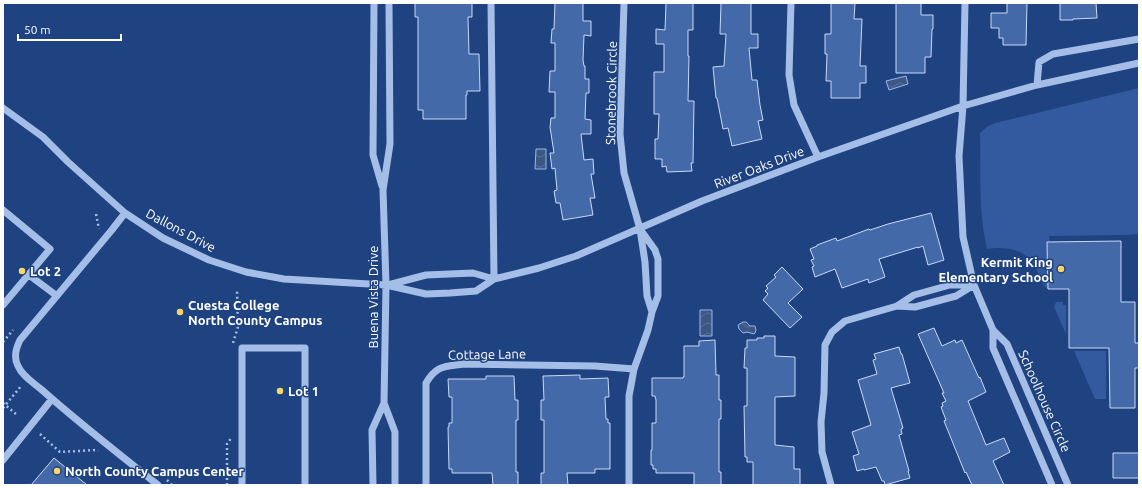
<svg xmlns="http://www.w3.org/2000/svg" width="1142" height="488" viewBox="0 0 1142 488" font-family="Ubuntu,sans-serif">
<defs>
<pattern id="water-waves" width="16" height="10" patternUnits="userSpaceOnUse"><rect width="16" height="10" fill="#3d5785"/><path d="M0 5q4-4 8 0t8 0" fill="none" stroke="#5a7097"/></pattern>
</defs>
<rect width="100%" height="100%" fill="#1f4280"/>
<path fill="#335a9f" d="M1139 88V234L1125 235 1049 236 1050 242H1047L1048 289C1041 285 1039 275 1036 268 1027 249 1005 246 987 249 978 210 981 173 980 133L988 126 995 123Z
M1056 302H1063V305H1066V334L1054 307Z
M1074 351H1106V399H1095Z"/>
<path fill="url(#water-waves)" stroke="#98b7ea" d="M906 76 908 84 889 90 886 81Z
M536 149H546V169H535Z
M700 310H712V336H700Z
M743 322H746L750 326H755L756 330 755 333 754 334 747 332 743 333 739 329 738 325Z"/>
<path fill="#4469a8" stroke="#c8daf6" d="M415 3H472V17H468L469 54H479L480 91H467V95H466V119H423V110H418V17H415Z
M555 3H583V21H591V36L584 35 583 60 584 66H585V79H589V93H586L585 119 591 120V134H581L584 160 593 159 594 174H591L595 198H590L593 215 563 220 560 203H556L554 191 557 190 555 168 552 169 550 153H554L550 127 551 118H555V92H549L550 71H555V43H551L552 29H554Z
M666 3H693V30H688V56H689L688 101H694L693 163H691L692 171 667 172 666 166 662 167V159H655V139H658L659 114H654V72H664V44H656V29L665 30Z
M721 3H751V34H758V48H749L752 80H757L760 105 763 120 758 121 762 139 732 146 728 128 723 129 717 98H716L713 67 724 66 726 34H720Z
M831 3H855L854 19H862L860 66H866V83H860V98H831V81H826L827 54H825V34H831Z
M896 3H921V15H933V29H932L931 57H925V73H896Z
M1007 3H1027L1026 45H1003V38H999V28H991V13H1007Z
M1060 3H1096L1097 18 1073 19V20H1060Z
M931 213 944 260 928 265 923 246 918 248V247L879 259 885 277 869 283 868 279 842 288 835 269 815 277 812 267 814 266 811 260 814 259 810 249 817 246V245L836 238 837 241 869 229 870 230 888 224Z
M1121 241V302H1135V343H1139V368H1135V408H1110L1109 348H1069V289H1048L1047 242Z
M782 267 803 289 788 303 802 317 790 328 763 300 768 294 765 291 768 288 766 286 776 277 774 275Z
M934 328 942 346 955 340 956 343 962 340 979 378 980 377 986 392 968 401 986 445 1004 438 1010 452 993 461 1004 485H972L966 472 965 473 944 421 946 420 941 407 943 406 942 403 946 401 942 393H944L918 334Z
M764 336H775V356L795 357V396L775 397V445L794 447V469H800V485H753V462H747V457H745L744 406H747V368H744L745 348H747V340H757V338H764Z
M715 340 716 375H719V400H721V419H719V472H721V485H694V473H656V469H653V465H651V450H652V423H656V400L655 396H652V378H683V377H684V346H699V341Z
M899 347 901 354H902L910 383 891 388 903 428 901 429 902 434 899 435 909 471H908L910 478 885 485 884 481H882L876 467 864 470V469L857 471 853 456 859 454 852 432 871 425 858 380 877 374 873 360 876 359 874 354Z
M580 375V379L608 378 609 397H605L606 419H608V423H610V469H595V473H567L568 485H541V473H544V420H541V400H544L543 376Z
M486 376H514L515 400H518V420H516V472H518V485H493L492 473H452V469H449L448 427H449V423H452V397H449L448 379H486Z
M1113 453H1139V478H1113Z
M54 458 87 485H31Z"/>
<g fill="none" stroke-linecap="round" stroke-linejoin="round">
<path stroke="#a5bee8" stroke-width="2.5" stroke-dasharray="2 3" stroke-linecap="butt" d="M96 214 99 229
M3 342 13 330
M233 343 238 327 237 290
M3 403 17 415
M3 408 22 385
M40 434 60 452 96 450 98 451
M167 480 172 485
M227 485V444L232 437"/>
<path stroke="#a5bee8" stroke-width="7" d="M374 3 373 155 382 186
M389 3 390 144 383 190 386 285 384 403 395 432V485
M491 3 494 279
M624 3 620 134 624 173 640 229 645 262 647 296 652 312 658 296V259L655 250 640 229
M791 3 789 75 794 105 818 157
M965 3 963 106 959 156 963 237 974 285 993 330V348L1052 485
M1037 85 1039 62 1053 54 1139 39
M3 108 43 137 68 162 125 213 163 238 209 260 246 272 284 279 386 285 426 294 450 293 476 291 494 279 539 268 576 256 702 201 818 157 963 106 1037 85 1139 63
M3 210 50 249 3 305
M125 213 111 231 20 340C16 348 13 357 18 366 22 376 34 383 42 390 79 423 119 454 158 485
M29 275 57 296
M388 285 426 275 473 273 494 279
M950 285H974L956 296 915 307 897 306 914 295Z
M993 330 1007 344 1068 485
M3 460 52 399
M242 485V348H305V485
M373 485 372 430 384 403
M426 485V383C437 365 444 367 464 364L595 366 634 369
M629 485V396L634 369 648 330 652 312
M831 485 822 452 821 422 824 393 825 345 832 332 845 321 897 306"/>
</g>
<g fill="#f6d765" stroke="#1f4280" stroke-width="1.5">
<circle cx="1061" cy="269" r="4"/>
<circle cx="22" cy="271" r="4"/>
<circle cx="180" cy="312" r="4"/>
<circle cx="280" cy="391" r="4"/>
<circle cx="57" cy="471" r="4"/>
</g>
<g text-anchor="middle" stroke-width="3" stroke-linejoin="round" paint-order="stroke">
<g font-size="13" fill="#fff" stroke="#1f4280">
<text transform="translate(611 93) rotate(-89)" y="5">Stonebrook Circle</text>
<text transform="translate(759 167) rotate(-21)" y="5">River Oaks Drive</text>
<text transform="translate(181 230) rotate(28)" y="5">Dallons Drive</text>
<text transform="translate(373 297) rotate(-90)" y="5">Buena Vista Drive</text>
<text transform="translate(487 354) rotate(-1)" y="5">Cottage Lane</text>
<text transform="translate(1045 401) rotate(66)" y="5">Schoolhouse Circle</text>
</g>
<g font-size="13" font-weight="bold" fill="#fff" stroke="#1f4280" text-anchor="start">
<text x="1053" y="267" text-anchor="end">Kermit King<tspan x="1053" dy="15">Elementary School</tspan></text>
<text x="30" y="276">Lot 2</text>
<text x="188" y="310">Cuesta College<tspan x="188" dy="15">North County Campus</tspan></text>
<text x="288" y="396">Lot 1</text>
<text x="65" y="476">North County Campus Center</text>
</g>
</g>
<rect width="1142" height="488" fill="none" stroke="#ffffff" stroke-width="8"/>
<path d="M18 34v6h103v-6" fill="none" stroke="#ffffff" stroke-width="2"/>
<text x="24" y="34" font-size="12" fill="#ffffff" stroke="#1f4280" stroke-width="3" paint-order="stroke">50 m</text>
</svg>
